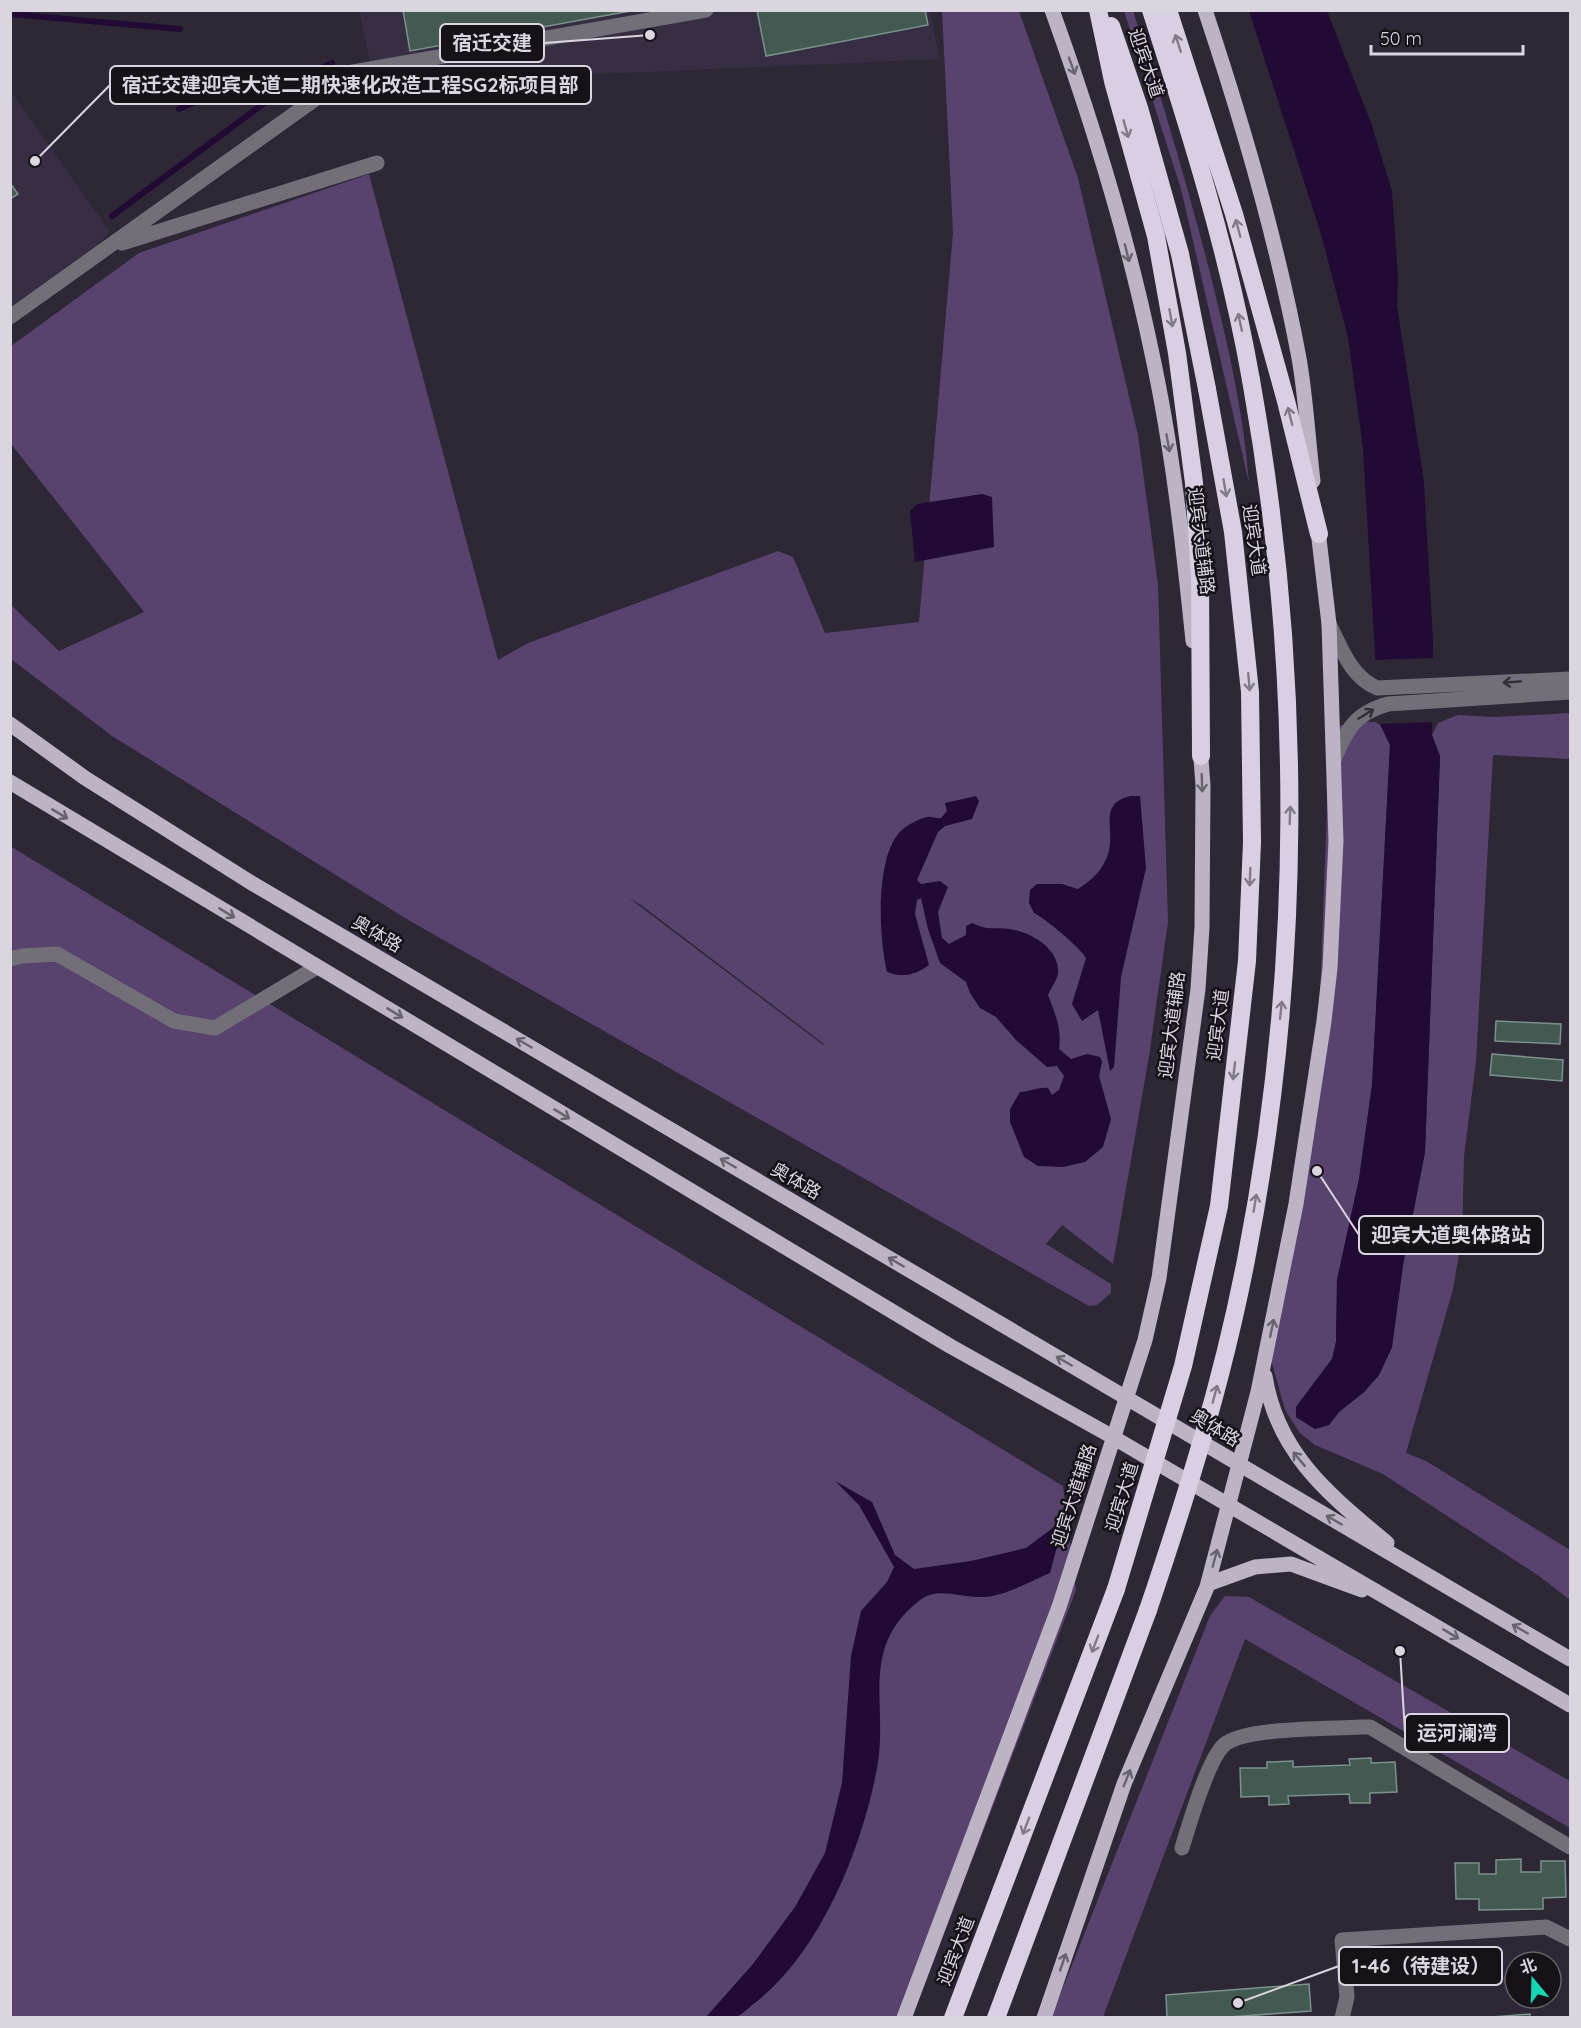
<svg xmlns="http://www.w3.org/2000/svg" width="1581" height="2028" viewBox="0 0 1581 2028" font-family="Quicksand,'Noto Sans SC',sans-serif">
<rect width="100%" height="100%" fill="#2e2736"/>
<path fill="#382e43" d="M359 11H930L940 59 375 84Z
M10 90 110 232 79 263 10 312Z"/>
<path fill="#58426e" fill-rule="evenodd" d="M942 11H1019L1078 178 1138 435 1158 584 1168 922 1149 1056 1113 1264 1062 1225 1046 1244 1111 1284V1293L1097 1305 1089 1306 410 921 112 736 11 659 10 604 59 651 144 612 11 444V346L139 253 369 174 498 660 528 643 778 551 793 557 825 633 919 622 953 233ZM629 898 641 905 824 1044 823 1045Z
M1124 11H1133C1162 99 1188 187 1211 277 1228 345 1244 414 1249 483L1181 189Z
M1570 713V759L1493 755 1476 1062 1464 1156 1462 1237 1453 1289 1406 1453 1426 1461 1570 1550V1600L1539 1576 1383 1474 1315 1445 1300 1433 1285 1410 1269 1352 1317 1074 1330 729 1352 722H1379L1390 745 1372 1085 1359 1179 1337 1280 1336 1342 1332 1359 1296 1407V1417L1315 1429 1329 1425 1339 1412 1364 1392 1379 1375 1392 1347 1403 1265 1425 1152 1440 756 1432 735 1438 723 1458 715 1493 717Z
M10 846 1063 1486 1076 1590 912 2017H11Z
M1225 1596 1249 1597 1570 1781V1828L1245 1639 1103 2017 1051 2018 1210 1616Z"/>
<path fill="#210a33" d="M1249 11H1327L1371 123 1392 191 1398 276 1397 306 1424 483 1433 641 1432 735 1440 756 1425 1152 1403 1265 1392 1347 1379 1375 1364 1392 1339 1412 1329 1425 1315 1429 1296 1417V1407L1332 1359 1336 1342 1337 1280 1359 1179 1372 1085 1390 745 1379 722 1363 448 1348 337 1321 234Z
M982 494 992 497 994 547 915 562 910 511 917 504Z
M976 796 979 801 972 819 945 826 938 832 917 880 921 884 940 881 948 887 938 912 942 938 949 944 966 935V926L972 923C990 931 991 927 1009 929 1029 931 1060 948 1058 973 1057 980 1051 988 1048 995 1055 1014 1062 1028 1059 1049L1071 1059 1087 1054 1100 1057 1102 1062 1099 1076 1111 1119 1103 1147 1085 1162 1063 1167 1038 1166 1024 1157 1010 1122V1109L1020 1092C1030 1092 1037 1087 1048 1088L1052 1095 1059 1090 1064 1076 1057 1066 1047 1067 1016 1040 996 1017 980 1008 970 993 966 982 940 963 928 929 921 898 917 900 915 914 929 965C916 975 902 978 887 972 879 939 874 853 903 829 908 825 920 818 927 817 932 816 936 819 941 818L947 811 945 803Z
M1131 796H1140L1146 868 1121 977 1114 1067 1110 1071 1098 1010 1082 1021 1072 1004 1086 958C1081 948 1043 917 1034 913L1029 903 1030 890 1037 884H1062L1078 889C1092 880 1103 870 1108 854 1116 830 1097 803 1131 796Z
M835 1481 872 1502 895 1555 914 1569 971 1561 1026 1548 1054 1527 1060 1535 1050 1573C1028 1582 1002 1598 978 1597 958 1597 938 1587 920 1600 858 1648 889 1705 877 1768 862 1848 821 1951 756 2002 749 2007 741 2016 734 2018 725 2019 715 2018 706 2017L753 1964 795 1907 825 1853 842 1783 851 1656 861 1611 887 1582 894 1567 859 1505Z"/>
<path fill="#2e2736" d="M1436 658 1435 722 1377 724 1372 660Z"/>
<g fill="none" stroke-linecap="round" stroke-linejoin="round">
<path stroke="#210a33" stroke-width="6" d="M10 14 180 29
M179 109 218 92 291 81
M112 216 294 81 332 63"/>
</g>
<path fill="#435a53" stroke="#7a928b" stroke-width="1.5" d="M403 10H636L410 51Z
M757 10H925L928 25 766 56Z
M10 183 18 194 10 199Z
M1496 1021 1561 1024 1560 1044 1495 1041Z
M1492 1054 1563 1060 1562 1081 1490 1075Z
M1371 1758V1763L1395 1762 1397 1792 1370 1793V1803H1350L1349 1794 1288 1796 1289 1804 1269 1805V1796L1241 1797 1240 1768H1267V1762L1293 1761V1767L1350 1765 1349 1759Z
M1521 1859V1872H1541V1861H1565L1566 1897 1543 1898V1909L1479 1910V1899H1456L1455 1863H1479V1874H1496V1860Z
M1309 1984 1311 2011 1216 2018H1167L1166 1995Z
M1530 2014V2018H1480Z"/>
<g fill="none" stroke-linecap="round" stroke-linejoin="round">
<path stroke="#736f78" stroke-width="15" d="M122 243 377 163
M10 317 353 72 706 10
M1329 624C1342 649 1350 676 1377 688L1570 679
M1334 760C1346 730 1355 713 1388 704L1570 692
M10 959 22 956 57 954 174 1021 215 1028 317 967
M1182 1848C1189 1825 1208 1759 1224 1745 1244 1727 1330 1729 1360 1727H1370L1570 1847
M1342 2018 1347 1997 1342 1940 1546 1927 1570 1939"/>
<path stroke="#bcb4c5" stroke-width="15" d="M1052 10C1092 121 1127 234 1151 349 1172 445 1183 543 1193 641
M1205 10C1243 124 1277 240 1299 358 1306 398 1308 440 1313 481
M10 724 85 778 250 882 1570 1659
M10 782 950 1346 1104 1432 1570 1705
M1265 1376C1277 1454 1330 1495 1387 1543
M1208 1584 1255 1567 1291 1564 1362 1590
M904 2018 1059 1607 1145 1340 1159 1278 1198 989 1202 927 1203 785 1200 746
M1044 2018 1124 1784 1207 1587 1258 1392 1296 1204 1324 1021 1330 968 1336 841 1329 624 1317 522"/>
<path stroke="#d9cfe3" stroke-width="18" d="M1098 10 1113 81 1156 236 1177 353 1194 483 1200 577 1201 756
M1151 10C1190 131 1229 254 1251 380
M1168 10 1234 214 1286 401 1319 534
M1111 26 1139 108 1180 254 1207 389
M953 2018 1116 1589
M996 2018 1148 1610"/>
<path stroke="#d9cfe3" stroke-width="18" d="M1116 1589 1183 1366 1219 1206 1247 961 1252 842 1250 692 1233 532 1207 389
M1148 1610C1187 1495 1223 1379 1246 1260 1303 969 1303 670 1251 380"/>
</g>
<defs><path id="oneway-shaft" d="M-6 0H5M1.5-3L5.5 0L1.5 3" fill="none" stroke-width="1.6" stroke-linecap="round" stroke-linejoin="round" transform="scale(1.5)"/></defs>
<g stroke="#817a88">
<use href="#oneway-shaft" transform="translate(1178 43) rotate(-108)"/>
<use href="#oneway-shaft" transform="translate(1126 129) rotate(74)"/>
<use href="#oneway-shaft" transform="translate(1238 228) rotate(-105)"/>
<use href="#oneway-shaft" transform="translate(1171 318) rotate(80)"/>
<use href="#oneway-shaft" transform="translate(1240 322) rotate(-102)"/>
<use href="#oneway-shaft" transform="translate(1290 416) rotate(-104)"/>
<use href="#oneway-shaft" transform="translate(1225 488) rotate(80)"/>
<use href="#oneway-shaft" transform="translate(1249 682) rotate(85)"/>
<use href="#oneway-shaft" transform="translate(1290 815) rotate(-88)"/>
<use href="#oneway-shaft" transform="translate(1250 877) rotate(92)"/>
<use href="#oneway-shaft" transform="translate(1281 1010) rotate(-84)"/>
<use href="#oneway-shaft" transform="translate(1234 1071) rotate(97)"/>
<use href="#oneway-shaft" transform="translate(1255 1203) rotate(-81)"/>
<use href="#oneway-shaft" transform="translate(1215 1394) rotate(-75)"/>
<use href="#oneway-shaft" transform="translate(1095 1644) rotate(111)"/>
<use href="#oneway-shaft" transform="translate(1026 1826) rotate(111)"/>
</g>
<g stroke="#68636e">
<use href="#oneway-shaft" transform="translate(1072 66) rotate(70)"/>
<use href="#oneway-shaft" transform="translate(1127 253) rotate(76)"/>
<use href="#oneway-shaft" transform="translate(1168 443) rotate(80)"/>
<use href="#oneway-shaft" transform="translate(1202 783) rotate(88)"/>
<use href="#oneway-shaft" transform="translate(60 814) rotate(31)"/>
<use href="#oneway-shaft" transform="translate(227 913) rotate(31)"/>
<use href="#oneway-shaft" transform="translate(395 1013) rotate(31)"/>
<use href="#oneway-shaft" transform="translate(524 1043) rotate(-150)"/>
<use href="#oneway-shaft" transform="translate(562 1114) rotate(31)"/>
<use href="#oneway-shaft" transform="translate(728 1163) rotate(-150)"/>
<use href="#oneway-shaft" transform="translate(896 1262) rotate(-150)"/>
<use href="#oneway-shaft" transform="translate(1272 1328) rotate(-78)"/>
<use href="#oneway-shaft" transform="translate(1064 1361) rotate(-150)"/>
<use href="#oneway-shaft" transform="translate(1299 1459) rotate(-130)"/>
<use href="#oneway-shaft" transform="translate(1334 1520) rotate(-150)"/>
<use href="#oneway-shaft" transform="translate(1215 1558) rotate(-75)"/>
<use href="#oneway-shaft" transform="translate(1520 1629) rotate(-150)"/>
<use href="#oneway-shaft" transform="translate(1451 1634) rotate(31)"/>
<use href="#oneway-shaft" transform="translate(1127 1778) rotate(-68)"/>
<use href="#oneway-shaft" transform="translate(1063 1962) rotate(-71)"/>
</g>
<g stroke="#312e35">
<use href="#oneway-shaft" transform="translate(1512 682) rotate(176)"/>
<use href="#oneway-shaft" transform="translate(1366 714) rotate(-32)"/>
</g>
<g text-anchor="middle" stroke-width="5" stroke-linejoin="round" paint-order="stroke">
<g font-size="18" fill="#dad5df" stroke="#151218">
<text transform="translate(1146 63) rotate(71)" y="6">迎宾大道</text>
<text transform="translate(1254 540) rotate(82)" y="6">迎宾大道</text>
<text transform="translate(1201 541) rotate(83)" y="6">迎宾大道辅路</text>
<text transform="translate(377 934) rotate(30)" y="6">奥体路</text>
<text transform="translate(1172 1025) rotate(-83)" y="6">迎宾大道辅路</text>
<text transform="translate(1218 1025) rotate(-83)" y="6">迎宾大道</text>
<text transform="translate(796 1181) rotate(30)" y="6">奥体路</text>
<text transform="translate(1215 1428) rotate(31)" y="6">奥体路</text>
<text transform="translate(1074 1496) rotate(-72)" y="6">迎宾大道辅路</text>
<text transform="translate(1122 1497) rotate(-73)" y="6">迎宾大道</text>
<text transform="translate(956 1951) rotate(-69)" y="6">迎宾大道</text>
</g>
</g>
<path fill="none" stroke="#dad5df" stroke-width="2" d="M650 35L544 43M35 161L110 85M1317 1171L1359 1235M1400 1651L1405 1733M1238 2003L1339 1966"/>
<g fill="#dad5df" stroke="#151218" stroke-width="2">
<circle cx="650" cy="35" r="6"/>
<circle cx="35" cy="161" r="6"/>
<circle cx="1317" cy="1171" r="6"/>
<circle cx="1400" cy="1651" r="6"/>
<circle cx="1238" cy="2003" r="6"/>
</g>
<g fill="#151218" stroke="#dad5df" stroke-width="2">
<rect x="440" y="24" width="104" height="38" rx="6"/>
<rect x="110" y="66" width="481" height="38" rx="6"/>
<rect x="1359" y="1216" width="184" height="38" rx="6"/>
<rect x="1405" y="1714" width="104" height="38" rx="6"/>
<rect x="1339" y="1947" width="163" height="38" rx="6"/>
</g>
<g font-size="20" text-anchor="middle" font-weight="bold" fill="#dad5df">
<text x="492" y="50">宿迁交建</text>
<text x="350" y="92">宿迁交建迎宾大道二期快速化改造工程SG2标项目部</text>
<text x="1451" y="1242">迎宾大道奥体路站</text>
<text x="1457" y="1740">运河澜湾</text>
<text x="1421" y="1973">1-46（待建设）</text>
</g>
<rect width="1581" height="2028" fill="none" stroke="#dad5df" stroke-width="24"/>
<g transform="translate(1533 1980) rotate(341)"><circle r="28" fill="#151218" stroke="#646068" stroke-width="1.5"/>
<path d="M0-4.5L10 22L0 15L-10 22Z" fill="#16d5b3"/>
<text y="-9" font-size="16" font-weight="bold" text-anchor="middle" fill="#dad5df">北</text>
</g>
<path d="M1371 45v9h152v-9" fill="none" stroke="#dad5df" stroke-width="3"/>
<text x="1380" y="45" font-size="18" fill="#dad5df" stroke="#151218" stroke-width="4.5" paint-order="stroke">50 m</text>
</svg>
